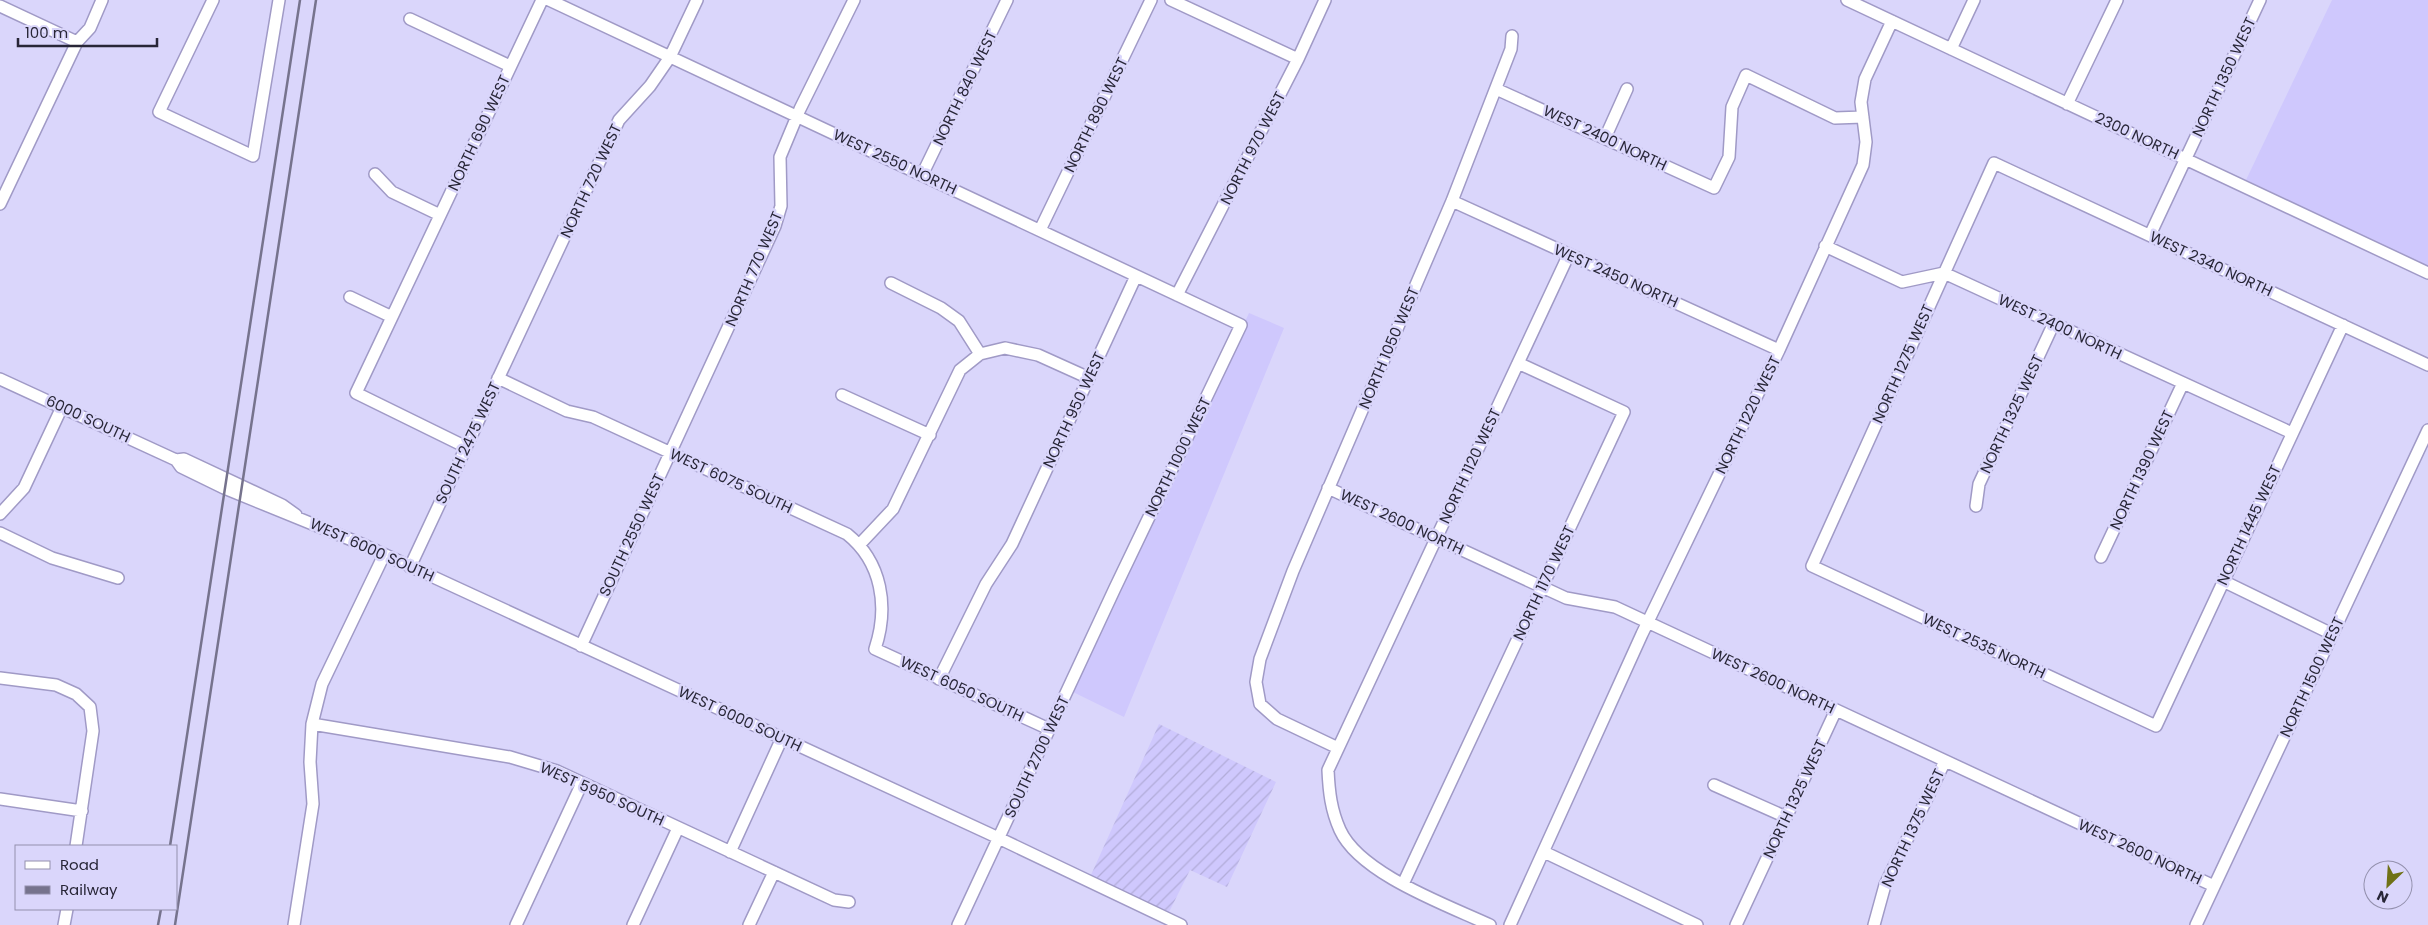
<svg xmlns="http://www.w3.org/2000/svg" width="2428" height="925" viewBox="0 0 2428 925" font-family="Poppins,sans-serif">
<defs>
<pattern id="industrial-furrows" width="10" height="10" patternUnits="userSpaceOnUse" patternTransform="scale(1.25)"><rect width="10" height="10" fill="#cfc8fd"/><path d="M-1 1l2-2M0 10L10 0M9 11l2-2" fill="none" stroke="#b2acd9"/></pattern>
</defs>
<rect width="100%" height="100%" fill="#dad6fb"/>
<path fill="#cfc8fd" d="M2332 0H2428V266L2246 180Z
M1249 313 1284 328 1124 717 1073 692Z"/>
<path fill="url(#industrial-furrows)" d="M1159 724 1276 782 1227 887 1190 870 1169 912 1091 875Z"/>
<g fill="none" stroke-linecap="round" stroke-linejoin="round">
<g stroke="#a09ac6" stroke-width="14">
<path id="minor" d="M213 0 159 112 253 156 279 0
M549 0 1241 325 1115 588 958 925
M1171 0 1298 59
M1847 0 2428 273
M0 6 77 42
M410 19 510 66
M1951 49 1974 0
M1496 89 1714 188 1729 157 1732 107 1746 75 1835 118 1863 117
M2067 104 2117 0
M1605 138 1627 89
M375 174 392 192 440 215
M922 175 1007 0
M1452 201 1779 350
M0 204 77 42 90 28 102 0
M1040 230 1151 0
M2150 235 2260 0
M1825 246 1902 282 1944 273 2292 433
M891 283 941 308 959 321 980 354 1005 348 1038 355 1089 378
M1177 295 1298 59 1325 0
M350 297 392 317
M2343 325 2156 726 1812 566 1994 163 2428 365
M498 378 567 411 593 417 847 534C882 562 889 607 875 649L1049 729
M0 379 176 460 184 459 282 505 296 515
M842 395 930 435
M466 447 356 393 542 0
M176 460 181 467 224 488 364 545 990 834 1181 925
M1328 488 1566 598 1615 607 2214 886
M1976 506 1979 484 2053 325
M0 514 24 488 62 407
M0 533 52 558 118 578
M860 544 893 509 960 370 980 354
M2101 557 2183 383
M410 567 619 120 650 86 670 57 697 0
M2223 581 2332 634
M581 646 775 226 781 206 780 157 800 109 854 0
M0 678 56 685 76 694 90 707 93 731 76 846
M939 679 986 584 1012 544 1136 276
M312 724 510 757 557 771 834 900 849 902
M1338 748 1277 719 1260 704 1256 682 1260 659 1293 571 1452 201 1511 49 1512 36
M1714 785 1786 817
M0 799 82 811
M730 852 782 738
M1544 852 1697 925
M1403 884 1624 412 1518 363
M64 925 67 909
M294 925 313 804 310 762 312 724 322 684 384 555
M516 925 582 783
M633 925 678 828
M749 925 774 872
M1490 925C1447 905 1360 874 1340 830 1331 810 1329 792 1328 770L1569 254
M1510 925 1642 634 1779 350 1863 165 1866 142 1861 102 1865 79 1892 21
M1736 925 1836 710
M1874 925 1885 885 1945 761
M2196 925 2428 430"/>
</g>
<use href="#minor" stroke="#fff" stroke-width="11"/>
<path stroke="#76738d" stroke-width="2.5" d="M170 846 300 0
M158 925 161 909
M175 925 316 0"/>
</g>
<g text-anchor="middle" stroke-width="5" stroke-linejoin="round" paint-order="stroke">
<g font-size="15" fill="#282637" stroke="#dad6fb">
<text transform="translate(2224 77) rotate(-65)" y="5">NORTH 1350 WEST</text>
<text transform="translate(965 88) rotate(-64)" y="5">NORTH 840 WEST</text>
<text transform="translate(1096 115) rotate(-64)" y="5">NORTH 890 WEST</text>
<text transform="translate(479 133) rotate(-65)" y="5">NORTH 690 WEST</text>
<text transform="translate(2137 136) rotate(25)" y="5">2300 NORTH</text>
<text transform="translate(1605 138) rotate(25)" y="5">WEST 2400 NORTH</text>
<text transform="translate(1253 148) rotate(-63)" y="5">NORTH 970 WEST</text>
<text transform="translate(895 162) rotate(25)" y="5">WEST 2550 NORTH</text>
<text transform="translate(591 181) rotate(-65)" y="5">NORTH 720 WEST</text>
<text transform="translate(2211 264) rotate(25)" y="5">WEST 2340 NORTH</text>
<text transform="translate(754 269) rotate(-67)" y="5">NORTH 770 WEST</text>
<text transform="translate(1616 276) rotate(24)" y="5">WEST 2450 NORTH</text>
<text transform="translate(2060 327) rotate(25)" y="5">WEST 2400 NORTH</text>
<text transform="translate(1389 348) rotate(-67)" y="5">NORTH 1050 WEST</text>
<text transform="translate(1903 364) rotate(-66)" y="5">NORTH 1275 WEST</text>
<text transform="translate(1074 410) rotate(-65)" y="5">NORTH 950 WEST</text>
<text transform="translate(2012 414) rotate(-65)" y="5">NORTH 1325 WEST</text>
<text transform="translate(1748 415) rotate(-64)" y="5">NORTH 1220 WEST</text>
<text transform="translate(88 419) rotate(25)" y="5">6000 SOUTH</text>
<text transform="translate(468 443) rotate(-65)" y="5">SOUTH 2475 WEST</text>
<text transform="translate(1178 457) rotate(-64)" y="5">NORTH 1000 WEST</text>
<text transform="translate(1470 466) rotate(-65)" y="5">NORTH 1120 WEST</text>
<text transform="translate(2142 470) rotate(-65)" y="5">NORTH 1390 WEST</text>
<text transform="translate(731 481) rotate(25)" y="5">WEST 6075 SOUTH</text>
<text transform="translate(1402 522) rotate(25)" y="5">WEST 2600 NORTH</text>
<text transform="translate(2249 525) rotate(-65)" y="5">NORTH 1445 WEST</text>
<text transform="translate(632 535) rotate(-65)" y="5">SOUTH 2550 WEST</text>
<text transform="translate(372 550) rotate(24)" y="5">WEST 6000 SOUTH</text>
<text transform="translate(1544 583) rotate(-65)" y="5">NORTH 1170 WEST</text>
<text transform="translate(1984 646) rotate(25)" y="5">WEST 2535 NORTH</text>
<text transform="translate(2312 677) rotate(-65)" y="5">NORTH 1500 WEST</text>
<text transform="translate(1773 681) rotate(25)" y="5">WEST 2600 NORTH</text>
<text transform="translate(962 689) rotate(25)" y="5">WEST 6050 SOUTH</text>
<text transform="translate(740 719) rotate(25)" y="5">WEST 6000 SOUTH</text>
<text transform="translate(1037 757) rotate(-65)" y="5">SOUTH 2700 WEST</text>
<text transform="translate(602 794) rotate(24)" y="5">WEST 5950 SOUTH</text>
<text transform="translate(1795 799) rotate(-65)" y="5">NORTH 1325 WEST</text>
<text transform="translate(1913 828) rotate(-65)" y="5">NORTH 1375 WEST</text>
<text transform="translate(2140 852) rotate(25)" y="5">WEST 2600 NORTH</text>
</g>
</g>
<rect x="15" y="845" width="162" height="65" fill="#dad6fb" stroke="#9390ad"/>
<rect x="25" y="861" width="25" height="8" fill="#ffffff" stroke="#9390ad"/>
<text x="60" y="870" font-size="15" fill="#282637">Road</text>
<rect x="25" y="886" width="25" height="8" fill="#76738d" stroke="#9390ad"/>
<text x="60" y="895" font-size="15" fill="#282637">Railway</text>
<g transform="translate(2388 885) rotate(205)"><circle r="24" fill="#dad6fb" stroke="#9390ad"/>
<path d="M0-4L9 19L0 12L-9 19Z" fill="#6f7116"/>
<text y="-8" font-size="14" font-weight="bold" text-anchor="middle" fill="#282637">N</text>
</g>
<path d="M18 38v8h139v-8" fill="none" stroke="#282637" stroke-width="2.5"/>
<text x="25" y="38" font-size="15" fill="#282637" stroke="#dad6fb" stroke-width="4" paint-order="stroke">100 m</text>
</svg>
